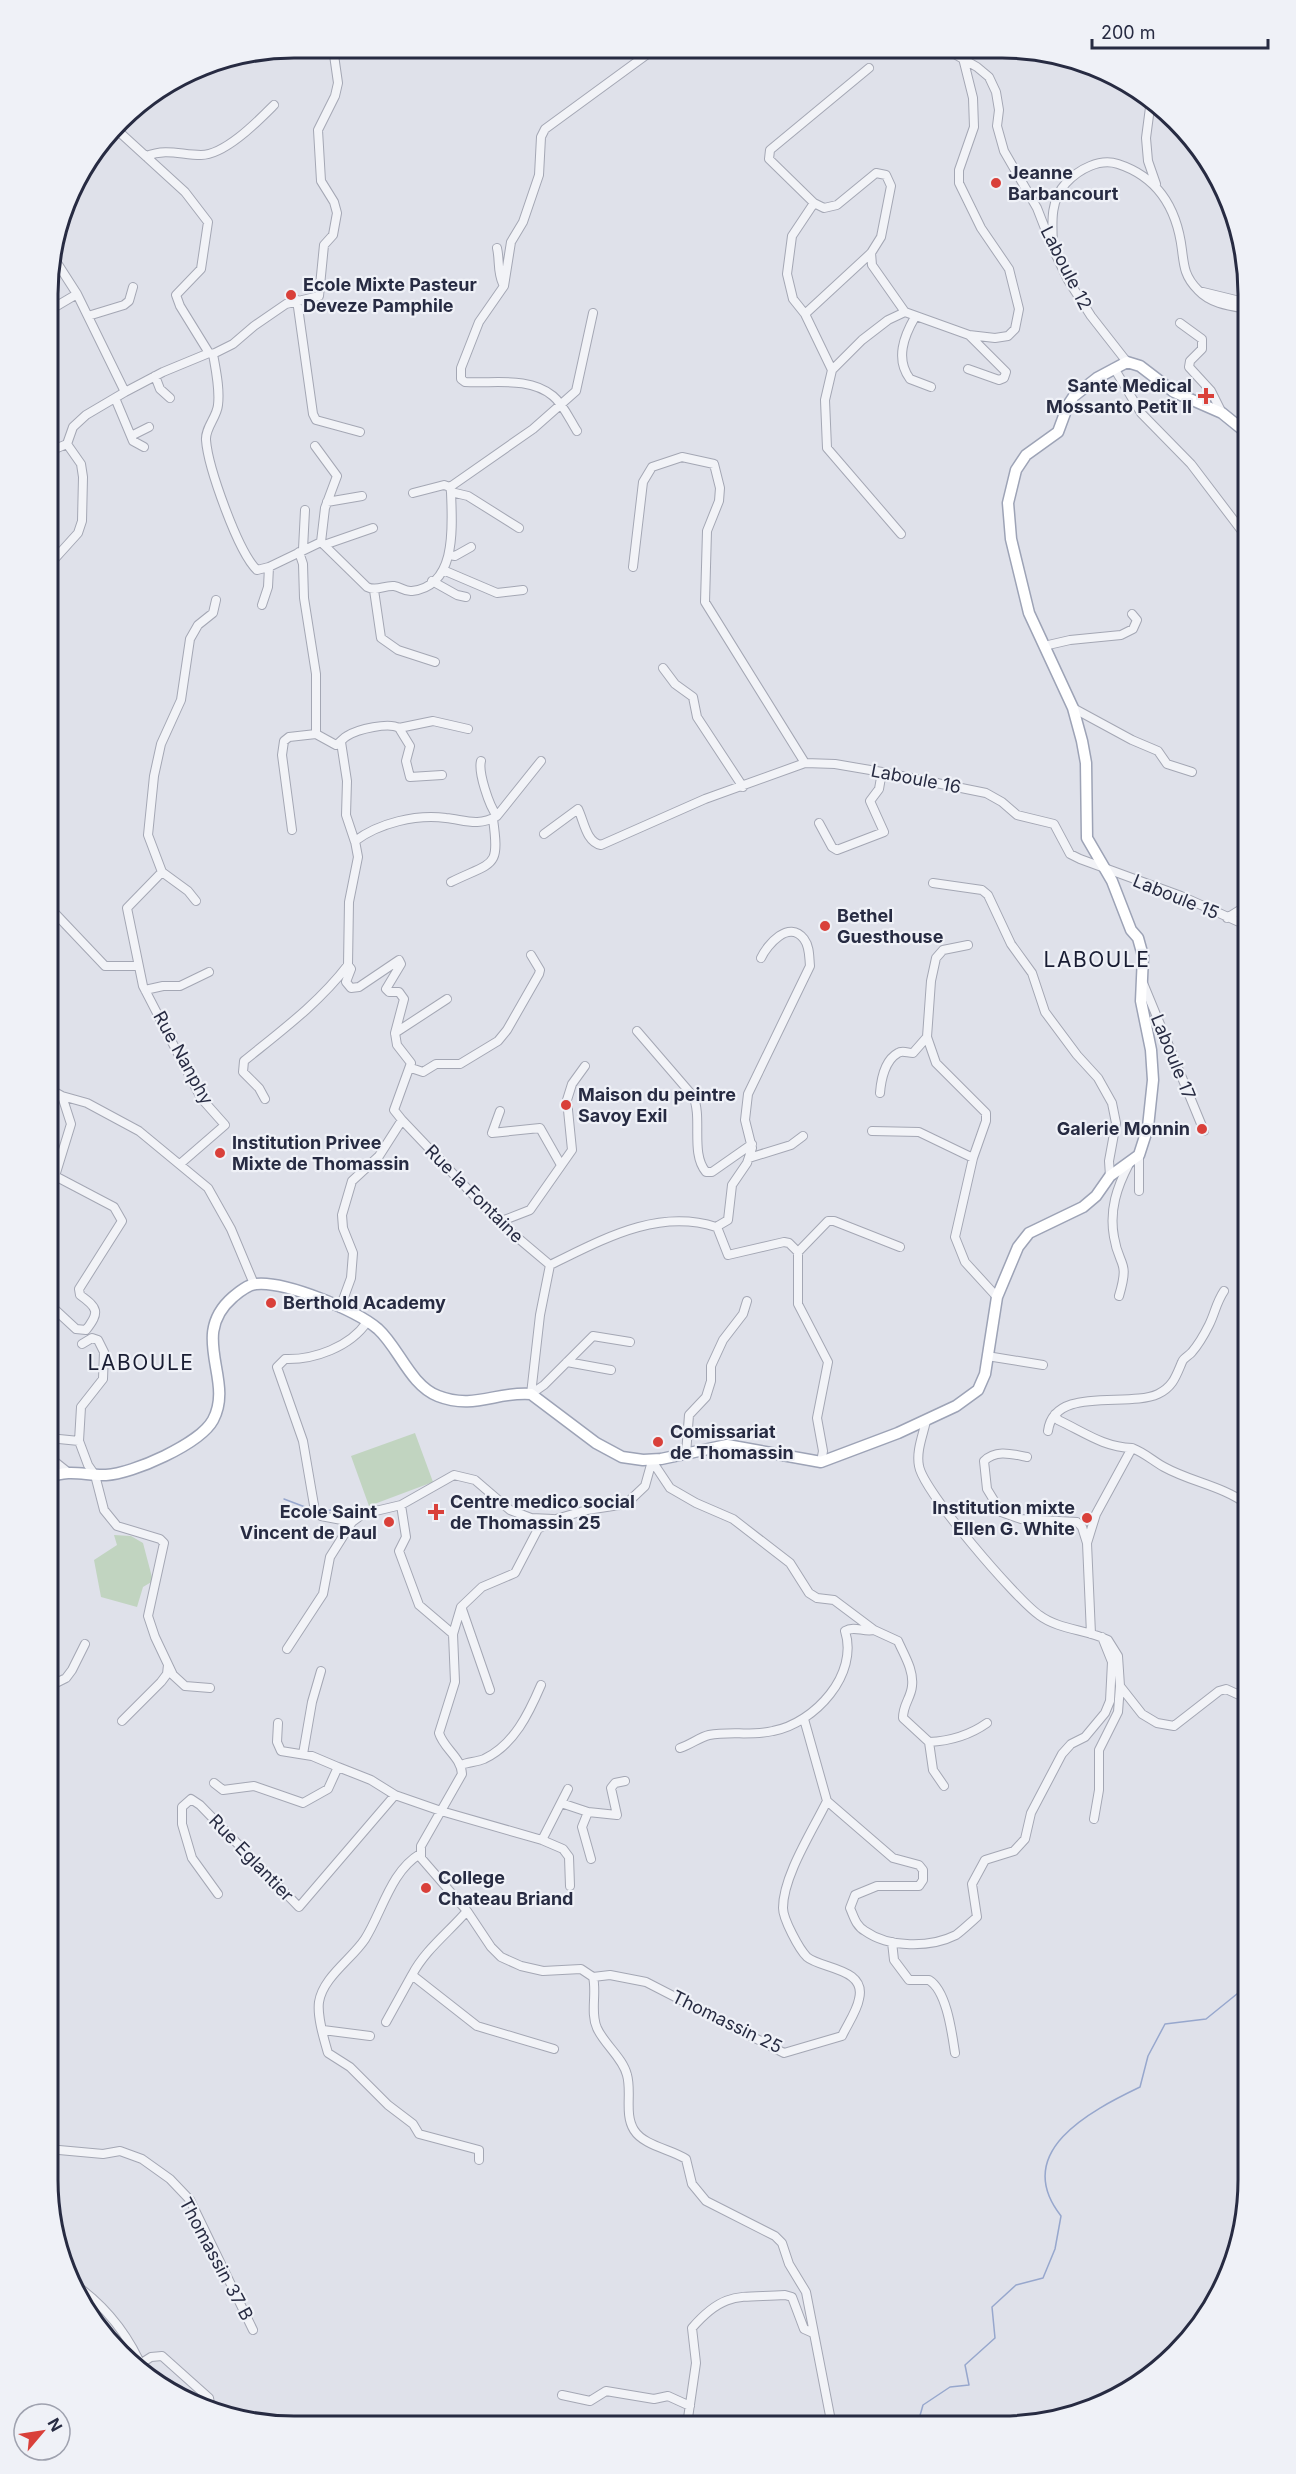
<svg xmlns="http://www.w3.org/2000/svg" width="1296" height="2474" viewBox="0 0 1296 2474" font-family="Inter,sans-serif">
<rect width="100%" height="100%" fill="#dfe1ea"/>
<path fill="#c1d4c0" d="M415 1433 433 1482 369 1506 351 1456Z
M114 1535 131 1536 143 1543 153 1581 143 1587 137 1607 101 1597 94 1560 117 1545Z"/>
<g fill="none" stroke-linecap="round" stroke-linejoin="round">
<path stroke="#97a7cd" stroke-width="1.5" d="M284 1499 313 1510
M320 1511 332 1510
M917 2426 923 2405 950 2387 969 2385 965 2365 995 2338 992 2307 1016 2285 1043 2278 1055 2249 1061 2216C1011 2152 1090 2111 1140 2087L1148 2056 1165 2024 1206 2019 1248 1985"/>
<g stroke="#a4a7b4" stroke-width="10">
<path id="minor" d="M951 52 977 67 989 77 996 92 999 110 997 126 1004 151 1037 208 1053 249 1068 280 1091 316 1127 362
M963 58 973 98 974 127 959 170V183L981 228 1009 269 1019 309 1015 329 1008 336 995 338 969 335
M1151 100 1146 138 1148 161 1156 184
M116 129 185 192 208 222 201 269 176 295 180 306 209 353
M146 156C167 148 181 155 201 155 225 155 258 121 274 105
M814 203 792 236 787 274 793 299 805 314 832 370
M1053 244C1052 223 1050 200 1066 183 1079 169 1100 158 1118 164 1158 177 1177 209 1182 250 1184 267 1185 277 1198 290 1211 304 1230 306 1248 309
M497 248C500 261 497 271 503 284
M871 253 872 265 905 312 969 335 1006 372 1004 378 999 380 968 369
M52 255 77 294 125 392
M1203 292 1248 303
M297 300 313 414 316 420 360 432
M50 310 77 294
M805 314 871 253 881 237 891 186 886 175 876 173 837 205 824 208 814 203 769 159 770 150 869 68
M88 316 124 305 129 301 133 287
M915 317C904 336 895 359 910 379L931 387
M1180 323 1202 339V349L1190 361 1189 367 1211 391 1222 413
M213 354C216 371 220 389 218 405 217 417 205 428 206 440 208 467 238 552 257 570L269 567 321 542 325 508 337 476 315 446
M1114 368 1141 413 1191 464 1248 539
M155 376 160 389 170 398
M115 398 133 441 144 447
M577 431C570 420 563 404 553 396 529 376 493 384 465 382L461 379V368L479 322 504 286 511 242 523 222 539 175 541 137 545 129 653 50
M131 436 149 427
M50 451 67 444
M450 487 533 429 576 391 593 313
M451 492 468 496 519 528
M327 502 362 496
M901 534 827 448 825 400 832 370 862 340 888 320 905 312
M321 542 367 587C377 592 384 585 394 586 401 587 405 592 412 591 458 586 452 524 451 492L450 487 444 485 413 493
M324 545 373 528
M303 549 305 510
M299 552 303 564 304 598 316 674V734
M449 555 455 556 471 547
M50 564 78 533 82 521 83 477 81 464 67 444 73 427 86 415 125 392 163 372 209 353 213 354 233 344 254 326 286 304 319 296 324 245 333 235 337 213 334 202 321 181 318 130 335 96 338 83 333 48
M633 567 643 482 652 467 682 457 714 464 720 488 719 501 707 531 705 602 805 763
M443 570 497 593 523 590
M432 581 457 595 466 597
M374 590 381 638 398 650 435 662
M262 605 268 587 269 567
M1044 646 1070 640 1121 635 1133 629 1137 620 1132 614
M663 668 675 684 693 697 697 717 743 787
M1073 708 1132 740 1158 751 1167 764 1192 772
M399 728 410 746 406 761 410 777 442 775
M341 742 347 781 346 815 355 842
M481 761C478 772 489 806 497 816
M1246 808 1248 824
M819 823 832 847 837 850 884 832 870 801 879 789 882 772
M292 830 282 755 284 741 289 737 316 734 336 745C341 742 343 738 347 736 358 729 389 722 399 728L433 721 468 729
M544 834 578 809C584 821 586 842 601 845L705 799 805 763 835 764 882 772 986 793 1002 802 1017 815 1054 824 1070 854 1080 859 1181 896 1248 926
M162 872 148 835 154 776 161 744 181 700 190 639 198 625 213 613 216 600
M451 882C494 861 500 869 493 819
M933 883 982 890 988 895 1011 944 1032 973 1045 1012 1077 1055 1098 1078 1112 1103 1116 1123 1109 1161 1110 1176
M49 907 105 966H137
M1227 918 1248 905
M968 945 943 950 936 958 931 981 927 1037 936 1063 986 1113V1121L973 1158 955 1237 965 1262 997 1297
M1143 983 1204 1131
M145 990 163 986H180L209 972
M637 1031 693 1096C703 1118 690 1153 706 1172H712L752 1144
M395 1033 404 999 399 992H389L386 989 401 964 399 960 359 987 351 988 346 982 351 969 348 965 349 902 358 857 355 841C379 823 416 814 446 818 465 820 478 827 497 816L541 761
M411 1068 423 1072 436 1064H460L498 1041 507 1030 539 974 540 970 531 955
M49 1089 62 1096 87 1103 139 1131 208 1188 231 1229 254 1284
M880 1093C881 1080 885 1060 898 1053 902 1050 908 1053 913 1053L927 1037
M265 1099 259 1088 243 1072 244 1061C281 1031 319 1003 348 965
M500 1111 492 1133 540 1128 561 1165
M402 1120 499 1222 550 1265
M872 1131 919 1132 973 1158
M749 1158 791 1145 803 1136
M180 1164 225 1125 201 1098 143 986 127 908 162 872 188 891 196 901
M49 1183 55 1176 71 1124 62 1096
M1139 1191V1155
M499 1222 530 1210 572 1150 567 1100 572 1084 585 1066
M717 1227 728 1255 784 1242 789 1243 798 1252
M1119 1296C1130 1259 1119 1268 1114 1237 1109 1210 1117 1187 1129 1164
M49 1304 76 1329 86 1330C100 1312 98 1308 80 1295L79 1289 122 1221 114 1207 55 1176
M340 1308 351 1278 353 1253 343 1228 342 1215 352 1181 379 1156 402 1120 394 1110 411 1063 397 1045 395 1033 447 999
M82 1344 92 1338 98 1340 104 1352 103 1379 81 1407 79 1441 88 1465 95 1475 104 1510 117 1526 160 1539 164 1543 148 1616 155 1637 173 1675 185 1686 210 1688
M987 1356 1043 1365
M567 1362 611 1370
M531 1394 540 1315 550 1265C602 1240 657 1208 716 1227L728 1220 732 1185 747 1163 752 1148 745 1120 748 1094 810 966C809 957 810 947 804 939 789 919 767 945 761 958
M531 1394 544 1385 593 1336 630 1342
M1055 1414 1058 1420C1084 1432 1103 1447 1132 1448
M926 1421C923 1435 916 1451 919 1466 923 1491 1016 1599 1039 1615 1059 1630 1086 1629 1108 1640L1118 1656 1120 1686 1142 1714 1157 1723 1174 1726 1219 1691 1226 1689 1248 1699
M1048 1431C1054 1385 1128 1408 1158 1394 1173 1387 1176 1376 1182 1362 1184 1357 1189 1356 1192 1352 1198 1345 1205 1333 1209 1325 1215 1313 1216 1303 1224 1291
M49 1438 79 1441
M686 1454 689 1415 706 1397 711 1381V1366L723 1340 743 1314 747 1301
M49 1457 69 1473
M1027 1457C1012 1454 996 1449 984 1461L987 1489 1001 1512 1021 1519 1077 1522 1082 1527 1087 1543
M652 1461 645 1486 626 1504 587 1510 556 1519 538 1529 515 1573 482 1587 461 1607 453 1634 455 1682 439 1733C444 1749 461 1757 462 1774L421 1846V1858L467 1911 491 1947 501 1957 521 1966 543 1971 581 1969 593 1977 610 1975 646 1982 784 2053 842 2036C847 2025 857 2011 859 1999 867 1968 821 1969 807 1957 799 1949 783 1919 783 1908 783 1876 813 1830 827 1801
M652 1461 670 1488 696 1503 733 1519 790 1563 809 1593 817 1598 834 1600 874 1630C864 1633 855 1625 845 1631 859 1674 815 1723 773 1731 752 1736 730 1731 709 1735 700 1737 690 1745 680 1748
M821 1462 823 1451 817 1418 828 1362 798 1304V1252L828 1221H834L900 1247
M401 1505 406 1537 399 1551 419 1605 453 1634
M352 1522 321 1516 315 1511 303 1441 277 1367 285 1359C314 1360 350 1347 367 1322
M462 1609 490 1690
M874 1630 898 1641C904 1655 914 1670 912 1686 911 1698 903 1704 903 1718L929 1742C950 1741 970 1735 987 1723
M1091 1634 1087 1543 1096 1514 1132 1448C1145 1453 1153 1461 1164 1467 1191 1482 1223 1486 1248 1505
M287 1649 323 1594 330 1557 352 1522 363 1514 401 1505 454 1475 475 1480 510 1510 531 1518 553 1519
M49 1680 56 1683 66 1678 72 1670 85 1644
M804 1719 827 1801 893 1858 919 1865 923 1870V1880L919 1886H877L855 1895 850 1908C854 1917 856 1926 865 1931 889 1948 930 1948 956 1935 963 1930 971 1922 977 1917L972 1884 985 1860 1014 1851 1025 1839 1031 1813 1062 1754 1071 1744 1085 1737 1105 1713 1110 1701 1112 1662 1102 1637
M122 1721 161 1682 167 1674 168 1665
M278 1723 277 1742 281 1751 312 1756 338 1767
M929 1742 933 1770 944 1786
M303 1754 312 1702 321 1671
M461 1765C468 1762 477 1762 484 1759 514 1745 529 1713 541 1685
M214 1783 223 1790 254 1786 303 1803 328 1789 338 1767 371 1780 395 1795
M561 1803 588 1812 617 1815 611 1788 615 1783 625 1781
M588 1812 582 1827 591 1859
M1094 1819 1099 1790V1750L1118 1712 1120 1686
M542 1840 568 1789
M420 1854C391 1871 382 1912 365 1939 352 1959 323 1977 319 2002 317 2017 324 2039 328 2053L350 2067 388 2105 413 2124 419 2134 479 2150V2160
M218 1894 192 1858 182 1824V1807L191 1799 200 1805 299 1907 395 1795 441 1811 542 1840 563 1849 569 1857 570 1886
M467 1911C448 1933 425 1950 412 1975L477 2026 554 2049
M892 1942 894 1960 909 1980H929C947 1991 952 2034 955 2053
M593 1977C597 1993 590 2013 597 2028 604 2044 623 2058 627 2075 632 2092 624 2114 634 2130 644 2146 671 2149 686 2159L692 2184 706 2201 775 2236 782 2243 789 2264 806 2292 832 2426
M386 2022 412 1975
M323 2030 370 2036
M48 2149 103 2154 120 2151 142 2159 170 2179 190 2200 253 2330
M73 2283C106 2306 129 2335 144 2372
M140 2364 151 2357 162 2356 209 2398 211 2410
M562 2395 590 2401 606 2391 654 2399 668 2396 690 2406
M687 2425 696 2363 692 2328C725 2290 740 2298 785 2295L792 2297 804 2329 813 2333"/>
</g>
<g stroke="#9da3b6" stroke-width="13">
<path id="major" d="M49 1478C69 1468 86 1476 106 1475 132 1474 200 1444 213 1420 235 1379 188 1336 233 1297 239 1292 247 1285 256 1284 285 1281 356 1310 378 1329 399 1348 410 1385 438 1396 474 1410 497 1391 531 1394L596 1443 622 1457 643 1460 661 1459 727 1445 821 1462 898 1433 956 1406 978 1390 985 1374 997 1297 1018 1247 1029 1233 1083 1207 1096 1196 1110 1176 1139 1155 1148 1127 1153 1080 1151 1050 1141 1001 1143 956 1138 938 1131 930 1112 881 1087 838 1086 763 1082 741 1073 708 1029 613 1011 539 1008 503 1016 470 1026 455 1058 432 1068 405 1074 396 1097 378 1127 362 1140 366 1174 392 1222 413 1248 434"/>
</g>
<use href="#minor" stroke="#f2f3f7" stroke-width="8"/>
<use href="#major" stroke="#fff" stroke-width="10"/>
</g>
<g fill="#d9403a" stroke="#eff1f7" stroke-width="2">
<circle cx="996" cy="183" r="6"/>
<circle cx="291" cy="295" r="6"/>
<path d="M1203 387h6v6h6v6h-6v6h-6v-6h-6v-6h6z"/>
<circle cx="825" cy="926" r="6"/>
<circle cx="566" cy="1105" r="6"/>
<circle cx="1202" cy="1129" r="6"/>
<circle cx="220" cy="1153" r="6"/>
<circle cx="271" cy="1303" r="6"/>
<circle cx="658" cy="1442" r="6"/>
<path d="M433 1503h6v6h6v6h-6v6h-6v-6h-6v-6h6z"/>
<circle cx="1087" cy="1518" r="6"/>
<circle cx="389" cy="1522" r="6"/>
<circle cx="426" cy="1888" r="6"/>
</g>
<g text-anchor="middle" stroke-width="4.5" stroke-linejoin="round" paint-order="stroke">
<g font-size="18" font-weight="bold" fill="#272b42" stroke="#eff1f7" text-anchor="start">
<text x="1008" y="179">Jeanne<tspan x="1008" dy="21">Barbancourt</tspan></text>
<text x="303" y="291">Ecole Mixte Pasteur<tspan x="303" dy="21">Deveze Pamphile</tspan></text>
<text x="1192" y="392" text-anchor="end">Sante Medical<tspan x="1192" dy="21">Mossanto Petit II</tspan></text>
<text x="837" y="922">Bethel<tspan x="837" dy="21">Guesthouse</tspan></text>
<text x="578" y="1101">Maison du peintre<tspan x="578" dy="21">Savoy Exil</tspan></text>
<text x="1190" y="1135" text-anchor="end">Galerie Monnin</text>
<text x="232" y="1149">Institution Privee<tspan x="232" dy="21">Mixte de Thomassin</tspan></text>
<text x="283" y="1309">Berthold Academy</text>
<text x="670" y="1438">Comissariat<tspan x="670" dy="21">de Thomassin</tspan></text>
<text x="450" y="1508">Centre medico social<tspan x="450" dy="21">de Thomassin 25</tspan></text>
<text x="1075" y="1514" text-anchor="end">Institution mixte<tspan x="1075" dy="21">Ellen G. White</tspan></text>
<text x="377" y="1518" text-anchor="end">Ecole Saint<tspan x="377" dy="21">Vincent de Paul</tspan></text>
<text x="438" y="1884">College<tspan x="438" dy="21">Chateau Briand</tspan></text>
</g>
<g font-size="18" fill="#272b42" stroke="#eff1f7">
<text transform="translate(1066 268) rotate(63)" y="6">Laboule 12</text>
<text transform="translate(916 779) rotate(11)" y="6">Laboule 16</text>
<text transform="translate(1176 897) rotate(22)" y="6">Laboule 15</text>
<text transform="translate(1173 1057) rotate(68)" y="6">Laboule 17</text>
<text transform="translate(183 1058) rotate(61)" y="6">Rue Nanphy</text>
<text transform="translate(474 1194) rotate(45)" y="6">Rue la Fontaine</text>
<text transform="translate(251 1858) rotate(46)" y="6">Rue Eglantier</text>
<text transform="translate(727 2022) rotate(26)" y="6">Thomassin 25</text>
<text transform="translate(216 2259) rotate(62)" y="6">Thomassin 37 B</text>
</g>
<g font-size="21" letter-spacing="1.5" fill="#191d33" stroke="#eff1f7">
<text x="1097" y="967">LABOULE</text>
<text x="141" y="1370">LABOULE</text>
</g>
</g>
<path d="M0 0H1296V2474H0ZM294 58H1002A236 236 0 0 1 1238 294V2180A236 236 0 0 1 1002 2416H294A236 236 0 0 1 58 2180V294A236 236 0 0 1 294 58Z" fill="#eff1f7" fill-rule="evenodd"/>
<path fill="none" stroke="#272b42" stroke-width="3" d="M294 58H1002A236 236 0 0 1 1238 294V2180A236 236 0 0 1 1002 2416H294A236 236 0 0 1 58 2180V294A236 236 0 0 1 294 58Z"/>
<g transform="translate(42 2432) rotate(61)"><circle r="28" fill="#eff1f7" stroke="#9fa2af" stroke-width="1.5"/>
<path d="M0-4.5L10 22L0 15L-10 22Z" fill="#d9403a"/>
<text y="-9" font-size="16" font-weight="bold" text-anchor="middle" fill="#272b42">N</text>
</g>
<path d="M1092 39v9h176v-9" fill="none" stroke="#272b42" stroke-width="3"/>
<text x="1101" y="39" font-size="18" fill="#272b42" stroke="#eff1f7" stroke-width="4.5" paint-order="stroke">200 m</text>
</svg>
